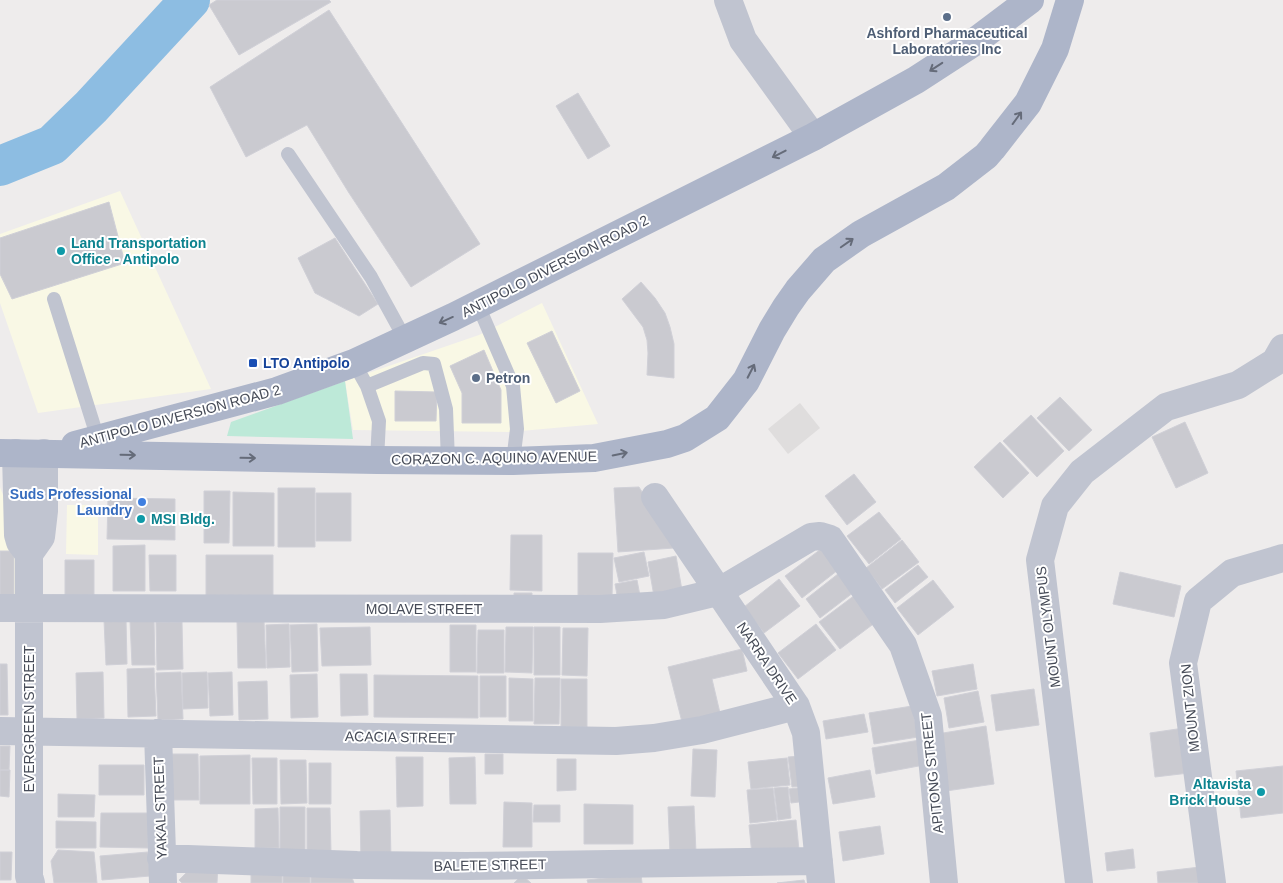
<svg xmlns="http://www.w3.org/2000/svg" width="1283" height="883" viewBox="0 0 1283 883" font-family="Helvetica,sans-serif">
<rect width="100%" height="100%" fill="#eeecec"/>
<path fill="#f9f8e5" d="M120 191 211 389 38 413 0 303V234Z
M542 303 598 424 510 432 353 430 345 381 479 335Z
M0 487 8 509 16 550V600H0Z
M67 505H98V555L66 554Z"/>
<path fill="#dfdddd" d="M800 403 820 428 788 454 768 429Z"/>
<path fill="#bde9d8" d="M345 381 353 439 227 436 231 422Z"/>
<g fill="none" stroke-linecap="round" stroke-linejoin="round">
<path stroke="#8dbde2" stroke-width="40" d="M0 166 52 145 91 107 190 0"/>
</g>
<path fill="#cacad0" stroke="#d0d0d7" d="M217 0H329L331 2 239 55 209 5Z
M329 10 480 244 411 287 349 193 307 125 246 157 210 87Z
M578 93 610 146 588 159 556 106Z
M109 202 125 263 12 299 0 274V238Z
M335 238 378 304 359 316 315 293 298 258Z
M641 282 655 298 665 313 670 327 674 344V378L647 375 648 353 647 340 643 327 622 299Z
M552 331 580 391 556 403 527 343Z
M484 350 501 390V423H462V393L450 366Z
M395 391 437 392 436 421H395Z
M1060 397 1092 430 1069 451 1037 418Z
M1031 415 1064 451 1037 477 1003 441Z
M1185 422 1208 473 1176 488 1152 437Z
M1000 442 1029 473 1003 498 974 467Z
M854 474 876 502 847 525 825 496Z
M639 487 673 542 674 548 618 552 614 488Z
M278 488H315V547H278Z
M204 491H230L229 543H204Z
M233 492 274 493V546H233Z
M316 493H351V541H316Z
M108 498 175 499V540L107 539Z
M879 512 901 539 869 564 847 536Z
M511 535H542V591L510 590Z
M902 540 919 562 882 589 866 568Z
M145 545V591H113V546Z
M821 549 838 570 802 598 785 576Z
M0 551H14V599H0Z
M644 552 649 576 619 582 614 558Z
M578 553H613L612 598H578Z
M149 555H176V591H150Z
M206 555H273V597H206Z
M676 556 683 596 655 602 648 562Z
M65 560H94V595H65Z
M918 565 928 577 895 603 885 590Z
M843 570 858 589 820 618 806 599Z
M1120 572 1181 586 1174 617 1113 604Z
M779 579 800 606 764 633 744 607Z
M637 580 641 601 619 606 615 584Z
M933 580 954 607 918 635 897 608Z
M514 593H532V605H514Z
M855 595 876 622 840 649 819 622Z
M126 619 127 664 106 665 104 620Z
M154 620 155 665H132L130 621Z
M264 621 266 668H238L237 622Z
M156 622H182L183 669 157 670Z
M289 624 290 667 267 668 266 625Z
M317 624 318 671 292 672 290 625Z
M816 624 836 650 798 679 778 653Z
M450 625H476V672H450Z
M370 627 371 665 322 666 320 628Z
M506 627H533L532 673 505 672Z
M534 627H560V675H534Z
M563 628H588L587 676 562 675Z
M478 630H504V673H477Z
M742 649 747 671 712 679 720 713 682 722 668 667Z
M0 664H7L8 715H0Z
M973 664 977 689 937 696 932 671Z
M154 668 156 716 128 717 127 669Z
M103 672 104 718 77 719 76 673Z
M181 672 183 719 158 720 156 673Z
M207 672 208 708 183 709 182 673Z
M232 672 233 715 210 716 208 673Z
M317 674 318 717 291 718 290 675Z
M340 674H367L368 715 341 716Z
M374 675 478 676V718L374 717Z
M480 676H506V717H480Z
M509 678 533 679V721H509Z
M535 678H560L559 724H534Z
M561 679H587V727H561Z
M267 681 268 719 239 720 238 682Z
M1034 689 1039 725 996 731 991 695Z
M978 691 984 722 949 728 944 698Z
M912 706 918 737 874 744 869 713Z
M864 714 868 732 826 739 823 721Z
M986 726 994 784 946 791 937 734Z
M1184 728 1189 773 1155 777 1150 733Z
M920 740 924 765 876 774 872 748Z
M0 746H10L9 770H0Z
M693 749 717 750 715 797 691 796Z
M172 754H198L199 800H172Z
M485 754H503V774H485Z
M250 755V804H200V756Z
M800 756 803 786 792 787 788 757Z
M396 757H423V806L397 807Z
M475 757 476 804H450L449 758Z
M252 758H277V804H253Z
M787 758 790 785 751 789 748 762Z
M557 759H576V790L557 791Z
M280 760H306L307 803 281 804Z
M309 763H331V804H309Z
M99 765H144V795H99Z
M1283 766V813L1241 818 1236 771Z
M0 770H10L9 797 0 796Z
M870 770 875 797 833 804 828 778Z
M788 787 791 818 778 820 774 788Z
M806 787 807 801 791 803 789 789Z
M773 788 777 820 750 823 747 790Z
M58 794 95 795 94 817H58Z
M504 802 532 803V847H503Z
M584 804 633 805V844H584Z
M534 805H560V822H533Z
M694 806 696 853 670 854 668 807Z
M280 807H305V856H280Z
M278 808 279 848H255V809Z
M307 808H330L331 853H307Z
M390 810 391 861 361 862 360 811Z
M101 813H149L148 848 100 847Z
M796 820 799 850 752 855 749 825Z
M56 821 96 822V848H56Z
M880 826 884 854 843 861 839 832Z
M1133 849 1135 868 1107 871 1105 853Z
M58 850 94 852 97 883H54L51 861Z
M0 852H12L11 880H0Z
M148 852 150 876 102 880 100 856Z
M194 865 218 866 217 883H182L179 880Z
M1200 867 1202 883H1158L1157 872Z
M251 869H282V883H251Z
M283 872H310V883H283Z
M311 874 351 875 354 883H311Z
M641 874 642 883H588L587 880Z
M522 875 531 883H514Z
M804 880 805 883H777Z"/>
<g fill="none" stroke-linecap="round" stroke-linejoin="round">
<path stroke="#c0c4d0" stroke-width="14" d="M288 154 371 277 405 339
M54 299 98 439
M478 305 513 386 517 429 513 461
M354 363 367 386 379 421 377 460
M367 386 423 363 434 364 446 409 448 461"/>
<path stroke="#c0c4d0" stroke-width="28" d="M728 0 743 40 813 137
M16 453 18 535 20 542 29 554
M655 497 796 706 806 733 821 883
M29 554V876L31 883
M29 554 41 537 44 511V453
M0 608 600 609 664 605 718 592 811 537 820 536 830 539 903 645 928 716 944 883
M0 731 616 741 654 738 702 730 796 706
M158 733 163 883
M161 858 357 865 467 866 819 861
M1079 883 1040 560 1055 506 1082 472 1166 407 1238 385 1275 362 1283 348
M1212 883 1183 663 1198 601 1232 573 1283 558"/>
<path stroke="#adb5c9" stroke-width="28" d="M75 445 277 391 354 363 453 317 813 137 916 80 973 43 1030 0
M0 453 377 460 513 461 594 458 667 444 685 438 717 418 746 381 772 330 786 307 798 290 824 260 861 234 946 187 986 156 992 149 1028 103 1055 49 1070 0"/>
</g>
<defs><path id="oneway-shaft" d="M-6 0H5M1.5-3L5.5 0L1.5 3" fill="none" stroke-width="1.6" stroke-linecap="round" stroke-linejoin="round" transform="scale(1.25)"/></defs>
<g stroke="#656b79">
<use href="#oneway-shaft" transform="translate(936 67) rotate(147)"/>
<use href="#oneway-shaft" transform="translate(1017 118) rotate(-54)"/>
<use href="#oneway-shaft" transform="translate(779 154) rotate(153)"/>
<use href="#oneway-shaft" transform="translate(847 243) rotate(-35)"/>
<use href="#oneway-shaft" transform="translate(446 320) rotate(156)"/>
<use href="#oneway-shaft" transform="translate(751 371) rotate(-63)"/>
<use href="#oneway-shaft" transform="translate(620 454) rotate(-11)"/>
<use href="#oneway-shaft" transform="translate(128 455) rotate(1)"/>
<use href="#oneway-shaft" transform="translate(248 458) rotate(1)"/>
</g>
<g fill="#5c6f8a" stroke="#fff" stroke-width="2">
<circle cx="947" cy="17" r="5"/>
<circle cx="476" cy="378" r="5"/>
</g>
<g fill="#0f9aa8" stroke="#fff" stroke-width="2">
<circle cx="61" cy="251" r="5"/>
<circle cx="141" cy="519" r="5"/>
<circle cx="1261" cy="792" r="5"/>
</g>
<rect fill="#1a4fb4" stroke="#fff" stroke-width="2" x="248" y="358" width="10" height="10" rx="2.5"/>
<circle fill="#3f7fe0" stroke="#fff" stroke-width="2" cx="142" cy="502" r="5"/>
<g text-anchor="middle" stroke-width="4" stroke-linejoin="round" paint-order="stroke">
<g font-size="14" font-weight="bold" fill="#4e5e75" stroke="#fff">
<text x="947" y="38">Ashford Pharmaceutical<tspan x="947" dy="16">Laboratories Inc</tspan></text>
<text x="486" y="383" text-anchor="start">Petron</text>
</g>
<g font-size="14" font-weight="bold" fill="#0d838f" stroke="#fff" text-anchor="start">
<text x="71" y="248">Land Transportation<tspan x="71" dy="16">Office - Antipolo</tspan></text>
<text x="151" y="524">MSI Bldg.</text>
<text x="1251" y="789" text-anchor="end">Altavista<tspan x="1251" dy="16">Brick House</tspan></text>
</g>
<g font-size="14" fill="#464b57" stroke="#fff">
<text transform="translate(555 266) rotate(-27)" y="5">ANTIPOLO DIVERSION ROAD 2</text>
<text transform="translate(180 416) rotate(-15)" y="5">ANTIPOLO DIVERSION ROAD 2</text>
<text transform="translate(494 458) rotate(-1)" y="5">CORAZON C. AQUINO AVENUE</text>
<text x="424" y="614">MOLAVE STREET</text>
<text transform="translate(1048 627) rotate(-97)" y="5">MOUNT OLYMPUS</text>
<text transform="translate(767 663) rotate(56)" y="5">NARRA DRIVE</text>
<text transform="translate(1190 708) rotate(-96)" y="5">MOUNT ZION</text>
<text transform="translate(29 719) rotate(-90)" y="5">EVERGREEN STREET</text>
<text transform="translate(400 737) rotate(1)" y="5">ACACIA STREET</text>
<text transform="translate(932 773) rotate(-96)" y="5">APITONG STREET</text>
<text transform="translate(160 808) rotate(-92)" y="5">YAKAL STREET</text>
<text transform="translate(490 865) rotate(-1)" y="5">BALETE STREET</text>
</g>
<g font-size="14" font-weight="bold" fill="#164399" stroke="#fff" text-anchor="start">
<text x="263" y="368">LTO Antipolo</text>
</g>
<g font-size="14" font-weight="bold" fill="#366cbe" stroke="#fff" text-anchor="end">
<text x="132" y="499">Suds Professional<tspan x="132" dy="16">Laundry</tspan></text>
</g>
</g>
</svg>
